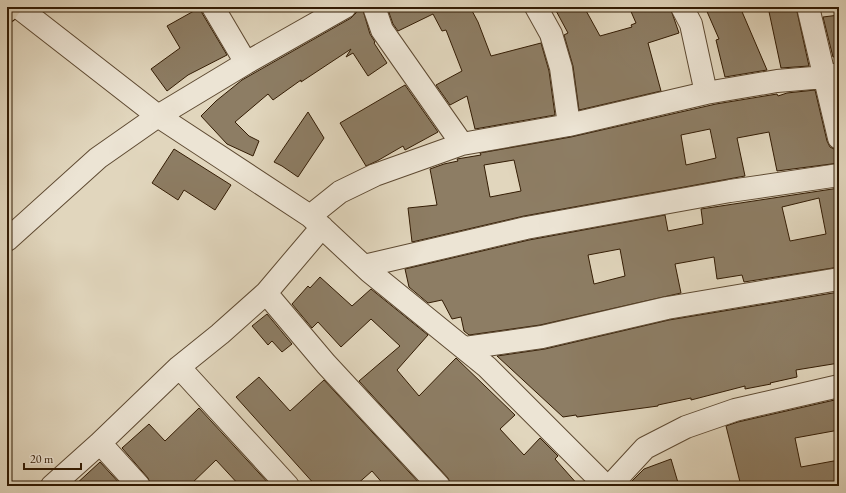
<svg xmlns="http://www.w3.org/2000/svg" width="846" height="493" viewBox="0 0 846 493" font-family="'EB Garamond',serif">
<rect width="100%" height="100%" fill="#e1d6bd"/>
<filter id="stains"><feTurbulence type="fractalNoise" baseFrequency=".005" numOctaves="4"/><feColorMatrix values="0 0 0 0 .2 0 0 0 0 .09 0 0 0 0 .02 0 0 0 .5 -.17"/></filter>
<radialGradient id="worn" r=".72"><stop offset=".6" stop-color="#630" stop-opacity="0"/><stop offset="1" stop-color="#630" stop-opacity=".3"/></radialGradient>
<path fill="#8d7d64" stroke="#331c04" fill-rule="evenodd" d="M201 7 202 13 227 55 188 75 167 91 151 69 180 48 167 26Z
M357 7H362L370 34 375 42 374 43 387 63 368 76 353 53 346 57 351 49 301 82V80L273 100 268 94 235 122 249 136 259 141 253 156 227 144 201 116 216 101 242 80 351 18 356 13Z
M387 7H470L478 22 491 56 541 43 549 71 555 115 475 129 467 96 450 105 436 85 462 71 446 30 442 31 433 14 398 31 393 24Z
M554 7H584L600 36 632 27 631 25 636 23 629 7H670L679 33 648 43 661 91 579 110 573 66 564 35 568 33Z
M705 7H740L767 70 725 77 716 40 719 39Z
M768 7H796L809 66 781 68Z
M839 15V56L833 57 823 17Z
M405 85 438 132 405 150 403 146 377 161 366 166 340 123Z
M815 90 827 141 830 147 836 150 839 163 777 171 769 132 737 138 745 176 524 216 412 242 408 208 437 205 430 169 444 164 458 161 457 159 481 155 480 153 571 137 716 104 777 94 778 96 787 93ZM710 129 716 158 686 165 681 135ZM514 160 521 191 490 197 484 165Z
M308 112 324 138 298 177 282 166 274 162Z
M174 149 231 185 215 210 184 190 178 200 152 183Z
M839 188V267L744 282 742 275 717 279 714 257 675 264 681 293 540 325 469 335 464 331 461 317 452 319 442 300 428 303 409 287 405 269 529 240 665 215 668 231 703 224 701 209ZM819 198 826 234 790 241 782 207ZM620 249 625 276 594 284 588 255Z
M320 277 352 306 371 289 428 335 397 370 419 396 456 358 515 415 500 429 524 455 540 438 558 456 555 459 579 486H451L448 478 359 381 400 346 371 319 341 347 318 322 312 328 292 304 308 286 310 288Z
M839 292V363L796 370 797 377 770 383 771 384 745 389V386L691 400V398L658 405V406L577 417 576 415 563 417 497 356 545 349 669 320Z
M267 314 292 344 282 352 272 341 268 345 252 326Z
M259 377 290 411 324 380 422 486H385L372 471 355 486H316L236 397Z
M839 399V430L795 438 801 467 839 460V486H741L726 426 738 422Z
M199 408 271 486H240L216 460 189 486H151L148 478 122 448 149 424 165 441Z
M671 459 679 486H627L644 469Z
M100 462 122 486H74Z"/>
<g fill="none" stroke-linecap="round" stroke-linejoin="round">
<g stroke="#5e4a32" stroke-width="24">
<path id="street" d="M18 7 158 116 310 216 370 272 487 367 606 486
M374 7 382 30 462 144
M536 7 551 34 561 68 569 125
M682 7 691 24 706 93
M808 7 839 138
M246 63 345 7
M310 216 340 192 375 175 462 144 569 125 706 93 777 81 825 77 839 74
M7 240 98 158 158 116 246 63 213 7
M364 266 526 228 730 191 839 175
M266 293 322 227
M465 348 542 337 667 308 839 279
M179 367 220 334 266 293 326 364 439 486
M100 443 179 367 288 486
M52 486 100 443 139 486
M610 486 645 448 686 427 735 410 839 386"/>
</g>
<g stroke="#331c04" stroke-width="24">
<path id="primary" d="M7 11 10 7"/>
</g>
<use href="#street" stroke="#ece4d4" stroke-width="22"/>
<use href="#primary" stroke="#e1d6bd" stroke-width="22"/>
</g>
<rect width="846" height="493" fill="none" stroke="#e1d6bd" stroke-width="24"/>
<rect x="8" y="8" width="830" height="477" fill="none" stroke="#331c04" stroke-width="2"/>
<rect x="12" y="12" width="822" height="469" fill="none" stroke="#331c04"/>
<path d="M24 463v6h57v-6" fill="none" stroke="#331c04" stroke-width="2"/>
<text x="30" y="463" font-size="12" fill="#331c04" stroke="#ece4d4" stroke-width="3" paint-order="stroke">20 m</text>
<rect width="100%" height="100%" filter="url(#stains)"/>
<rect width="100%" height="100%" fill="url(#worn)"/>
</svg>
